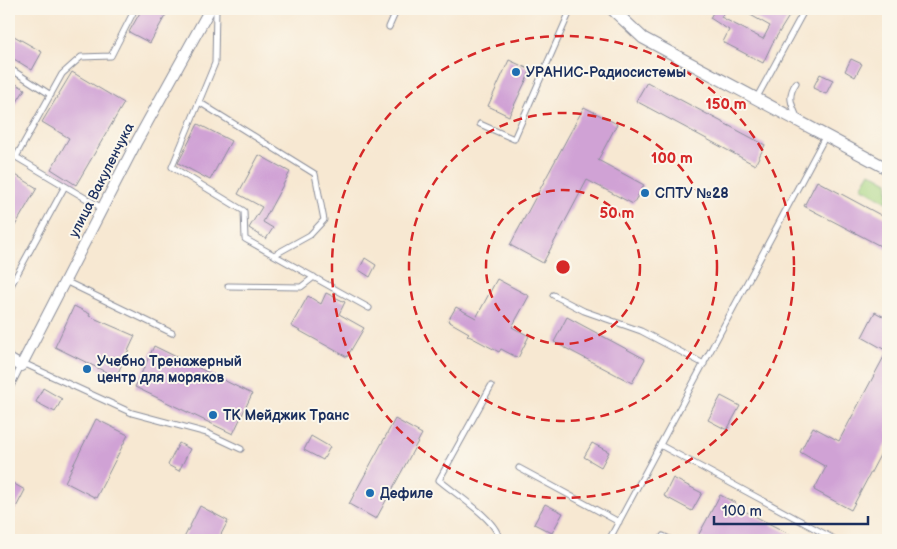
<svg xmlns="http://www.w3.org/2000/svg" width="897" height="549" viewBox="0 0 897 549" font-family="'Balsamiq Sans',sans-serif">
<rect width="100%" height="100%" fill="#fbf7ec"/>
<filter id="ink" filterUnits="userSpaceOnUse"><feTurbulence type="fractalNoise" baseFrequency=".02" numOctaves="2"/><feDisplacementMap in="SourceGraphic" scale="10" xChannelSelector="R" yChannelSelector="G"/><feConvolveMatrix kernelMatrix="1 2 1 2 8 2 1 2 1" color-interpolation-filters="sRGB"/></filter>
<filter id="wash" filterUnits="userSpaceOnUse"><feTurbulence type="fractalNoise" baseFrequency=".0096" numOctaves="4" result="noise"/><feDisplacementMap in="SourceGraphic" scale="20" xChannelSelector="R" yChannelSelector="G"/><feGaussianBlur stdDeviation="1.12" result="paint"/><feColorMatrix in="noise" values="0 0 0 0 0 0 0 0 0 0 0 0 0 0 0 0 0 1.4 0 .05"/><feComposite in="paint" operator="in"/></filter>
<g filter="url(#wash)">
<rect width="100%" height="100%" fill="#f7e8d2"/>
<path fill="#a7d582" stroke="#618270" d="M870 172 888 182 887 202 861 187Z"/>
<g id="blocks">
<path fill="#d0a2d5" d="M142 9H169L150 43 129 32Z
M715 9H726L721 17 763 39 770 26 740 9H782L791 13 772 44 763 63 723 42 729 30 710 18Z
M14 36 42 52 32 70 9 56V45Z
M851 59 862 64 855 77 845 71Z
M509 60 531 70 509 116 488 106Z
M72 72 124 103 76 185 51 169 69 138 42 122Z
M820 74 833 80 826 94 813 88Z
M9 80 25 89 15 105 9 101Z
M647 82 765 145 755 165 636 101Z
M584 107 617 124 598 160 644 185 633 204 587 180 543 263 510 245Z
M198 124 231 141 210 180 178 163Z
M259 155 290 172 263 222 273 228 266 239 249 228 262 207 238 194Z
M9 171 37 188 9 236Z
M817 181 888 219V250L804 206Z
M365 258 376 265 370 277 359 270Z
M497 279 529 296 512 327 529 336 518 358 501 349 499 352 467 335 469 333 448 321 456 307 476 318Z
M326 293 345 302 339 314 364 328 347 357 291 326 308 296 321 304Z
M74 306 90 314 89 316 135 336 116 377 55 347Z
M875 312 888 319V440L851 510 814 490 826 467 800 452 813 427 839 441 887 351 862 337Z
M567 317 645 359 632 383 554 342Z
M154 346 252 394 233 434 135 387Z
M43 388 62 399 55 412 36 402Z
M721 396 740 406 727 430 708 420Z
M96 419 128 435 96 498 65 482Z
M395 419 422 434 376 519 349 504Z
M311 436 330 447 323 460 304 450Z
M179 443 190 449 179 471 168 465Z
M592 443 609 452 601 467 584 457Z
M673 478 702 493 692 511 664 496Z
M9 481 25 490 9 521Z
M720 495 736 503 735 506 801 540H706L698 536Z
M545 504 563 513 552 533 534 524Z
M200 506 228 521 218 540H183Z"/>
</g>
</g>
<g filter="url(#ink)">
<use href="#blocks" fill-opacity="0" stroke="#898c98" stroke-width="1"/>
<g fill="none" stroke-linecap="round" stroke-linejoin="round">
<g stroke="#898c98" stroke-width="7">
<path id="service" d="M216 9 215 63 172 167 244 211 245 239 369 308
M389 27 397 9
M9 68 51 95
M796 83C787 96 791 104 798 119
M756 99 805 9
M199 102 315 174 324 220 310 235 274 255
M480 124 514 139 571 9
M9 153 16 157
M102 208 16 157 62 74 81 57 111 56 135 9
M65 281 172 333
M228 286 301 287 314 277
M9 289 65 186
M553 295 584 311 641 331 704 364
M23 363 132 413 207 433 241 449
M491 386 439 480C454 493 499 521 499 540
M9 390 21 366
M660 445 836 540
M519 468 619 522
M663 536 671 540
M609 540 825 137"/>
</g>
<g stroke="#898c98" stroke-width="12">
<path id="minor" d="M9 359 21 366 137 141 210 9"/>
</g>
<g stroke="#898c98" stroke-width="13">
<path id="tertiary" d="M612 9 643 38 888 169"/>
</g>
<use href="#service" stroke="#fff" stroke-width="5"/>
<use href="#minor" stroke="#fff" stroke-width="10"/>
<use href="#tertiary" stroke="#fff" stroke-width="11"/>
</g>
</g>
<g fill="none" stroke="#d62828" stroke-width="2.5" stroke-dasharray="9 6">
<circle cx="563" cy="267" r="77"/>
<circle cx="563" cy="267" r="154"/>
<circle cx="563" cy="267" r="231"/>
</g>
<g fill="#1f6fb2" stroke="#fbf7ec" stroke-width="2">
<circle cx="516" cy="72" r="5"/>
<circle cx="645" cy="193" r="5"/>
<circle cx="87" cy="369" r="5"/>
<circle cx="213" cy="415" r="5"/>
<circle cx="370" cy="493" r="5"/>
</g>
<g text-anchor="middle" stroke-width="4" stroke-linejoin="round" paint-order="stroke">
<g font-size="14" font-weight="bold" fill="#1b2f5e" stroke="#fbf7ec" text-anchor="start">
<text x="526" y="77">УРАНИС-Радиосистемы</text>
<text x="655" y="198">СПТУ №28</text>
<text x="97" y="366">Учебно Тренажерный<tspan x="97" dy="16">центр для моряков</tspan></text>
<text x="223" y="420">ТК Мейджик Транс</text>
<text x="380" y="498">Дефиле</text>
</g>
<g font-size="14" fill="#1b2f5e" stroke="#fbf7ec">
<text transform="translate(101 180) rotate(-63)" y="5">улица Вакуленчука</text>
</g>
</g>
<circle cx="563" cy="267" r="8" fill="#d62828" stroke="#fbf7ec" stroke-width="2.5"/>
<g font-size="15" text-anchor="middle" font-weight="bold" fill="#d62828" stroke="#fbf7ec" stroke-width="4" stroke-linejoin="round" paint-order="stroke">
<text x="726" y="109">150 m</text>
<text x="672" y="163">100 m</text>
<text x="617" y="218">50 m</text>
</g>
<rect width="897" height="549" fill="none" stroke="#fbf7ec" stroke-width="30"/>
<path d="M714 516v8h154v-8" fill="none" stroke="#1b2f5e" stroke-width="2.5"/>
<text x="722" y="516" font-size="15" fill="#1b2f5e" stroke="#fbf7ec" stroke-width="4" paint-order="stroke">100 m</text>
</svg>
